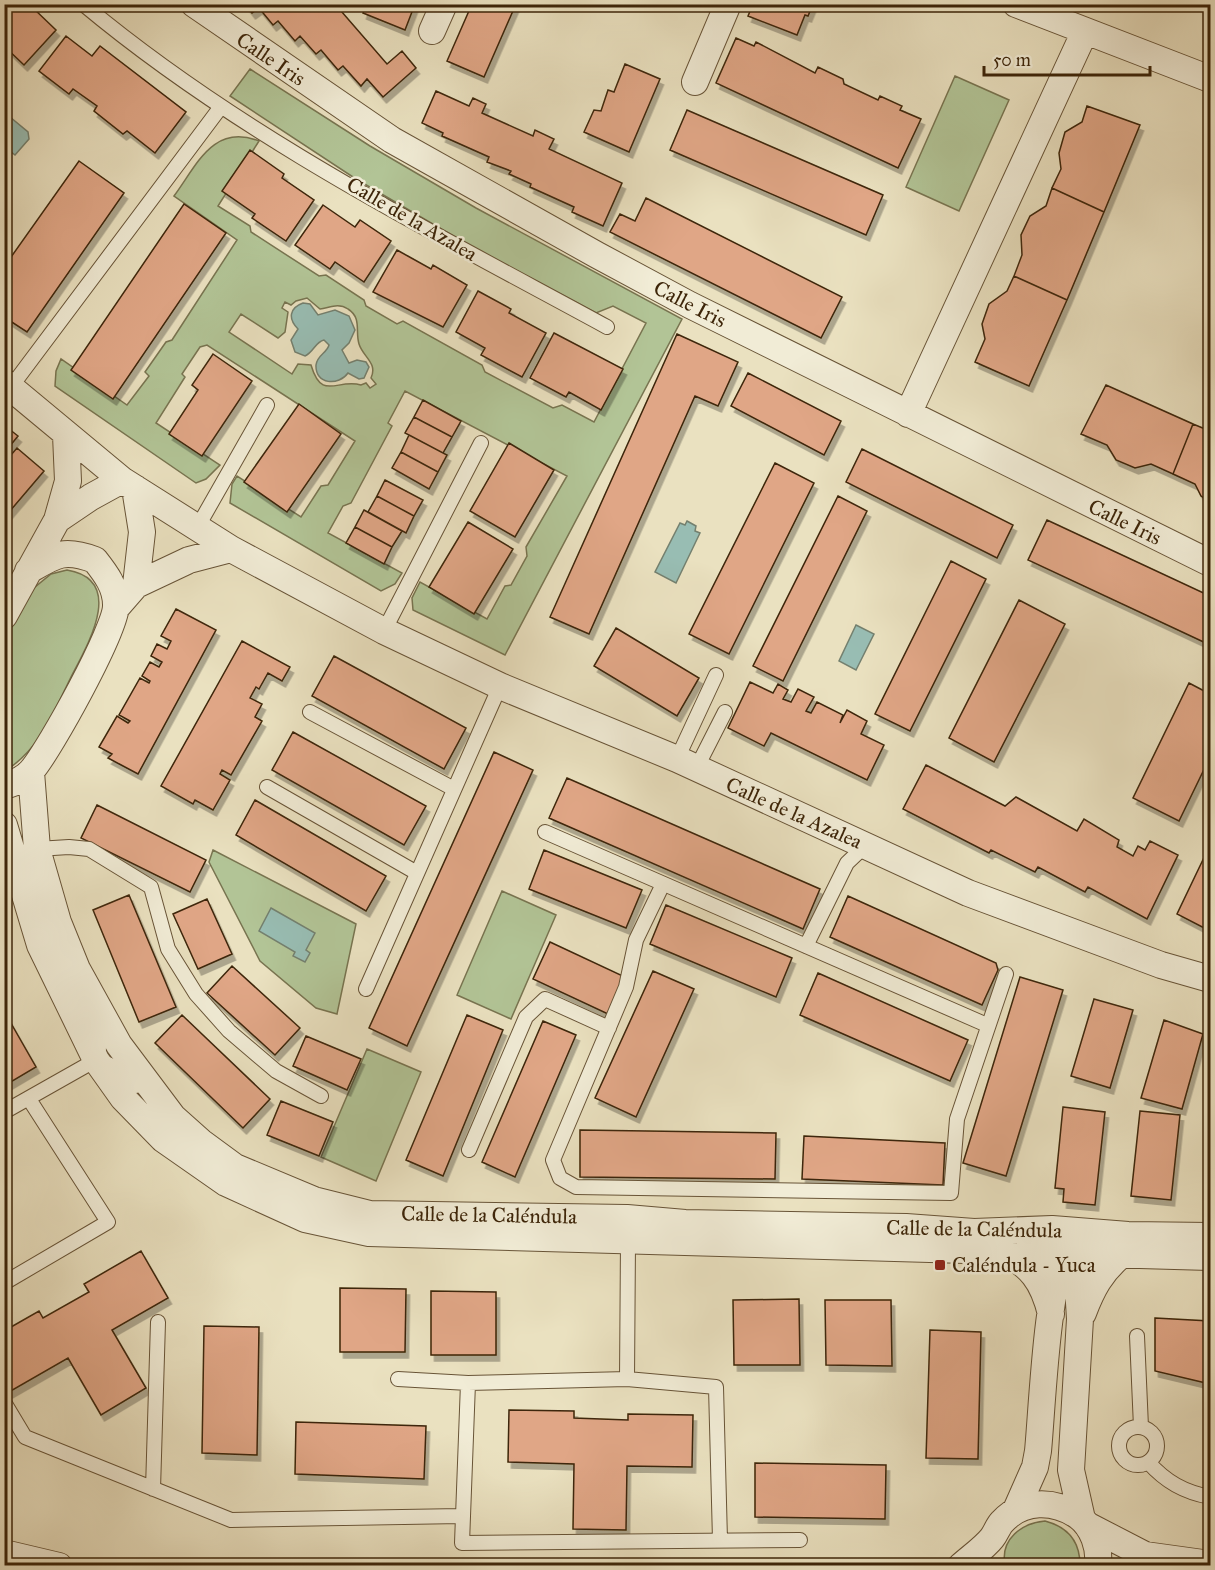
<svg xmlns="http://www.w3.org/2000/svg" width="1215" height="1570" viewBox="0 0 1215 1570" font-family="'IM FELL Great Primer',serif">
<defs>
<filter id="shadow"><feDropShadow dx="3.5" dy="6" stdDeviation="0" flood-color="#0004"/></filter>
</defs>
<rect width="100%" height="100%" fill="#eae1c0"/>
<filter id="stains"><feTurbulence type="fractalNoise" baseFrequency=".00333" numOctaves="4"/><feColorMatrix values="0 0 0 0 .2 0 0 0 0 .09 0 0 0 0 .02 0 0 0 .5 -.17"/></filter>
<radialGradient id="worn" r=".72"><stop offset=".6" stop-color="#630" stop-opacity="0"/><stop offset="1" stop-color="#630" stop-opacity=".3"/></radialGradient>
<path fill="#b2c496" stroke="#787450" stroke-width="1.5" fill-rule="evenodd" d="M250 69 370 146 476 208 682 319 505 655 413 610 412 598 420 582 487 619 505 586 511 585 527 556 526 547 567 476 405 391 388 423 392 426 351 503 343 506 328 533 402 573 395 584 381 591 230 503 232 484 237 476 301 517 321 486 328 485 355 441 207 345 200 347 182 374 185 377 156 423 220 465 206 479 196 483 55 386 56 371 61 359 127 405 149 376 145 372 166 342 172 340 237 240 174 196C197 165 213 123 259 141L218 206 250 226 251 232 319 276 326 275 364 300 366 306 397 324 403 321 482 365 485 372 553 408 562 405 594 422 646 323 613 306 596 313 472 247 356 179 230 96ZM307 298 320 309C329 308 338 302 348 309 362 318 355 331 359 344 363 357 378 363 371 378L376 384 370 388 366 383 361 385C337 378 322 402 311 365L298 364 292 374 229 332 241 314 278 338 285 332 288 312 282 308 285 302 291 305 296 301Z
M955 76 1009 100 959 211 906 187Z
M67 570C127 580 87 646 70 679 53 714 39 750 5 771V637L29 592 51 574Z
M213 850 356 924 337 1014 316 1008 260 961 209 862Z
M502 891 556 915 511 1019 457 995Z
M367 1049 421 1072 376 1181 321 1157Z
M1045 1521C1068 1527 1080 1541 1080 1565H1005C1000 1539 1022 1523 1045 1521Z"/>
<path fill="#98bdb3" stroke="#74806f" stroke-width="1.5" d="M4 112 28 132 29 139 15 155 5 147Z
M303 303 310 304 318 315 335 310 349 316 355 330 349 343 342 350 349 363 357 360 366 362 369 367 364 378 359 379 348 373C339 386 315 385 316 365 317 355 327 353 329 345L324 340C315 342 314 352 305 356L295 352 291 340 298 329C288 319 289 308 303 303Z
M687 521 696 526 695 531 700 533 676 583 655 572 680 523 685 525Z
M856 625 874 634 856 670 839 661Z
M271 908 315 933 306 950 310 953 305 962 293 956 295 952 259 931Z"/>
<path fill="#e0a686" stroke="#3d2509" stroke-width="1.5" filter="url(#shadow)" d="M4 4H36L33 8 56 30 24 65 4 46Z
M245 4H324L328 9 335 4 387 64 402 51 416 68 383 97 367 79 361 86 343 66 338 70 321 50 316 54 300 36 295 41 278 21 273 25 259 8 252 13Z
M366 4H415L405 30 363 13Z
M472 4H516L484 77 447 61Z
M753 4H813L808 16 805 15 797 35 748 16Z
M66 36 92 56 100 46 186 112 155 153 127 131 123 134 94 111 97 106 73 89 69 94 39 71Z
M736 38 754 46 756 42 815 73 818 67 843 79 844 84 878 100 880 96 902 106 900 110 921 119 898 168 716 83Z
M625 64 660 79 629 152 584 132 594 110 601 111 608 90 614 92Z
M436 91 469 106 473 98 486 104 482 113 533 136 535 130 554 139 549 149 622 183 603 226 572 212 574 207 530 187 531 184 509 174 511 171 487 162 489 157 442 136 443 133 422 123Z
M1087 106 1140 125 1104 212 1052 188 1061 169 1059 153 1065 132 1082 122Z
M687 110 883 195 866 235 670 150Z
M250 150 284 174 282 178 314 200 286 241 252 218 255 214 222 191Z
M79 161 124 193 27 332 4 317V267Z
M1052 188 1104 212 1067 300 1014 276 1022 255 1021 235 1030 216 1046 206Z
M646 198 842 297 821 338 610 232 620 214 635 221Z
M184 204 226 233 113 399 71 370Z
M323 205 355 227 360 220 391 241 364 282 335 262 330 269 295 245Z
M397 250 431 269 433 265 467 285 443 327 373 292Z
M1014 276 1067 300 1029 386 975 362 985 339 982 324 989 304 1007 291Z
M478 291 511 309 509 313 546 333 522 377 481 355 485 348 456 332Z
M554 333 623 369 601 410 569 392 566 397 530 378Z
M677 334 738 362 718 406 695 396 589 634 550 617Z
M213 354 252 381 202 456 169 434 198 390 192 385Z
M748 373 841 421 824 455 731 406Z
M1106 385 1193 424 1173 474 1151 464 1135 468 1116 460 1107 445 1081 434Z
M423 400 461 421 452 437 414 417Z
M299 404 341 434 287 512 244 482Z
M414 417 452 437 443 453 405 433Z
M1193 424 1210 431V502L1201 496 1195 484 1173 474Z
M4 425 18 436 5 452 4 451Z
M409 435 447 455 438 472 401 452Z
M509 443 554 470 515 537 470 511Z
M17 448 44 471 4 518V463Z
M862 449 1013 525 997 558 846 482Z
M401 452 438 472 429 489 392 468Z
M775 463 814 483 729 654 689 634Z
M385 480 423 500 414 516 377 496Z
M377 496 414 516 406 533 368 512Z
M838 496 867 511 783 681 753 666Z
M364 510 402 531 392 547 355 527Z
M1047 520 1210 596V645L1028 560Z
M468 522 513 549 474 614 429 587Z
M355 527 392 547 384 564 346 543Z
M951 561 986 579 910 731 875 714Z
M1019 600 1065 624 994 762 949 738Z
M176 609 216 630 138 774 108 758 112 754 99 747 117 716 128 723 130 721 119 715 140 678 149 683 150 681 142 676 150 662 159 667 162 662 151 656 157 644 167 649 171 641 161 636Z
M616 628 699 678 677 716 594 666Z
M242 641 290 667 282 681 268 673 259 689 256 687 250 698 262 704 255 717 262 721 231 775 222 770 220 774 230 780 213 810 195 800 193 804 161 786Z
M334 656 466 728 444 769 312 696Z
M750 682 773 693 778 684 788 690 783 699 791 702 798 689 814 697 806 711 811 713 817 702 843 715 840 723 847 710 867 721 861 734 884 745 867 780 771 733 764 746 728 728Z
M1189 683 1210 694V757L1179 821 1133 798Z
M293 732 426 806 404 845 272 770Z
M494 752 533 770 407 1046 369 1028Z
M926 765 1005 806 1016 797 1077 831 1084 819 1119 840 1117 847 1133 856 1138 846 1145 850 1150 841 1178 855 1147 919 1088 887 1085 892 1038 867 1035 872 991 850 989 853 903 809Z
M567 778 820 889 803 929 549 818Z
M255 800 386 876 366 911 236 835Z
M97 805 206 860 190 892 81 838Z
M1210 845V931L1177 914Z
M544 850 642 890 626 928 529 889Z
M129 895 176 1007 139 1022 93 910Z
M848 896 996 963 998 970 982 1005 830 937Z
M207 899 232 954 198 969 173 914Z
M666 905 792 958 776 997 650 944Z
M550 942 625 977 608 1014 533 979Z
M232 966 300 1028 275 1055 207 993Z
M653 971 694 989 636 1117 595 1098Z
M818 973 968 1040 950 1081 800 1015Z
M1020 977 1063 990 1006 1176 963 1163Z
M1094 999 1133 1010 1110 1088 1071 1076Z
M182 1015 270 1099 243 1128 155 1043Z
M467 1015 503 1030 443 1176 406 1160Z
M8 1018 36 1067 4 1086V1021Z
M1164 1020 1203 1034 1182 1109 1141 1098Z
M543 1021 576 1035 515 1177 482 1162Z
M306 1036 361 1059 347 1090 293 1066Z
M281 1101 333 1122 319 1156 267 1135Z
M1063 1107 1105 1112 1095 1205 1063 1202 1064 1189 1055 1188Z
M1140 1111 1180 1115 1171 1200 1131 1196Z
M580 1130 776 1133 775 1179 580 1177Z
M804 1136 945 1143 943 1185 802 1179Z
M141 1251 168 1298 112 1330 146 1388 101 1415 68 1358 9 1392 4 1384V1331L39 1311 43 1318 89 1292 84 1284Z
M340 1288 406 1289 405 1352H340Z
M431 1291 496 1292V1355H431Z
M799 1299 800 1365H734L733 1300Z
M825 1300H891L892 1366 826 1365Z
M1155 1318 1210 1321V1384L1155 1371Z
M204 1326 259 1327 257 1455 202 1453Z
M930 1330 981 1332 978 1459 926 1458Z
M509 1410 574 1411V1418L628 1420V1414L693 1415 692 1467 627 1466 626 1530 573 1529 574 1464 508 1462Z
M296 1422 426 1426 424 1479 295 1474Z
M755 1463 886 1465 885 1519 755 1517Z"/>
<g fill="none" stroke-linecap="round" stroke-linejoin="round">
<g stroke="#685437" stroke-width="16">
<path id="lane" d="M83 4C241 136 427 229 607 327
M11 387 220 108
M197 528 267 405
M384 631 481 443
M310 712 454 789
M677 759 716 675
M696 769 725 712
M267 787 417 873
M545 832 987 1025
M37 849 69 847 89 849 151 887 168 949 196 994 229 1031 276 1071 321 1096
M663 884 636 940 626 987 553 1160 560 1178 576 1187 951 1193 957 1119 1006 974
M806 946 847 863 866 845
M366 989 500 686
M101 1061 121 1070 136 1086
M4 1112 96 1060C103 1044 97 1029 90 1014
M469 1150 526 1017 545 999 609 1028
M4 1283 108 1222 29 1099
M1137 1336 1141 1427
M398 1379 468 1383 627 1379 716 1387 720 1540
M627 1379 628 1242
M468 1383 462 1543 800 1540
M4 1402 25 1437 231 1520 461 1516
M1119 1446a19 19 0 1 1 38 0a19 19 0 1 1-38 0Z
M1148 1462C1166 1482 1184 1492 1210 1497
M153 1489 158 1322"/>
</g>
<g stroke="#685437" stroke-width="28">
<path id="street" d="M194 4 392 140 597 255 690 305 1210 563
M1016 4 1210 79
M432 31 444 4
M695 82 728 4
M4 382 122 480 231 549 384 631 500 686 677 759 968 893 1161 965 1210 979
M908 414 1085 31
M135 488 142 532 136 585
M57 520 68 481 66 435
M116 608 136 585 189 560 231 549
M4 616 57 520 91 497 122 480
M31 772 37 849 58 922 77 969 119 1045 173 1117 201 1142 235 1167 314 1200 370 1214 627 1218 685 1223 906 1227 974 1232 1052 1229 1128 1235 1210 1236
M4 786C15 783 25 779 32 770 50 749 117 628 116 605 116 587 106 574 95 560 63 548 55 555 28 571
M4 825 40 945 96 1060 123 1098 163 1139 226 1183 305 1219 369 1233 1210 1257
M1058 1242 1075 1263 1077 1270 1080 1319 1071 1470 1082 1519
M1000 1250C1031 1265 1043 1281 1051 1314
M1083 1313C1092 1289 1101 1272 1121 1255
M1016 1510 1035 1467 1038 1451C1042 1411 1047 1280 1066 1253 1069 1249 1073 1247 1077 1244
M1087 1525 1145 1555 1210 1564
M4 1553 59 1566
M961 1566C971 1557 984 1548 992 1538 996 1533 998 1526 1002 1522 1023 1499 1054 1500 1078 1516 1093 1527 1100 1548 1098 1566"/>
</g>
<use href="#lane" stroke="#f1ecd6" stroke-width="14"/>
<use href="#street" stroke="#f1ecd6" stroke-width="26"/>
</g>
<rect fill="#8f2418" stroke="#f1ecd6" stroke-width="2" x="934" y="1259" width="12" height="12" rx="3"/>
<g text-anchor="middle" stroke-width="5" stroke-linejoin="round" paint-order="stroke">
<g font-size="21" fill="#3d2509" stroke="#f1ecd6">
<text transform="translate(271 59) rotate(34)" y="7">Calle Iris</text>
<text transform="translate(412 219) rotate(30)" y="7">Calle de la Azalea</text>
<text transform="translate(690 304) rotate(27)" y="7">Calle Iris</text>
<text transform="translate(1125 522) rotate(26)" y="7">Calle Iris</text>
<text transform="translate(794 813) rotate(24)" y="7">Calle de la Azalea</text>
<text transform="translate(489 1215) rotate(1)" y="7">Calle de la Caléndula</text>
<text transform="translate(974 1229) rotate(1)" y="7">Calle de la Caléndula</text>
</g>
<g font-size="21" fill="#3d2509" stroke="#f1ecd6" text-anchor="start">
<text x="952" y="1272">Caléndula - Yuca</text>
</g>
</g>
<rect width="1215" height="1570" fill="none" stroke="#eae1c0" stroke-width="24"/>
<rect x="6" y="6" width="1203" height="1558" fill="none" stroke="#3d2509" stroke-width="3"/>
<rect x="12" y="12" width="1191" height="1546" fill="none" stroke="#3d2509" stroke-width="1.5"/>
<path d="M984 66v9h166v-9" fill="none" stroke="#3d2509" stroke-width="3"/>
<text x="993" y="66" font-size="18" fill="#3d2509" stroke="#f1ecd6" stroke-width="4.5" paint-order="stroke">50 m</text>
<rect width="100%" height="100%" filter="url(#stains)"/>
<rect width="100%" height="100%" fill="url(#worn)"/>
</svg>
